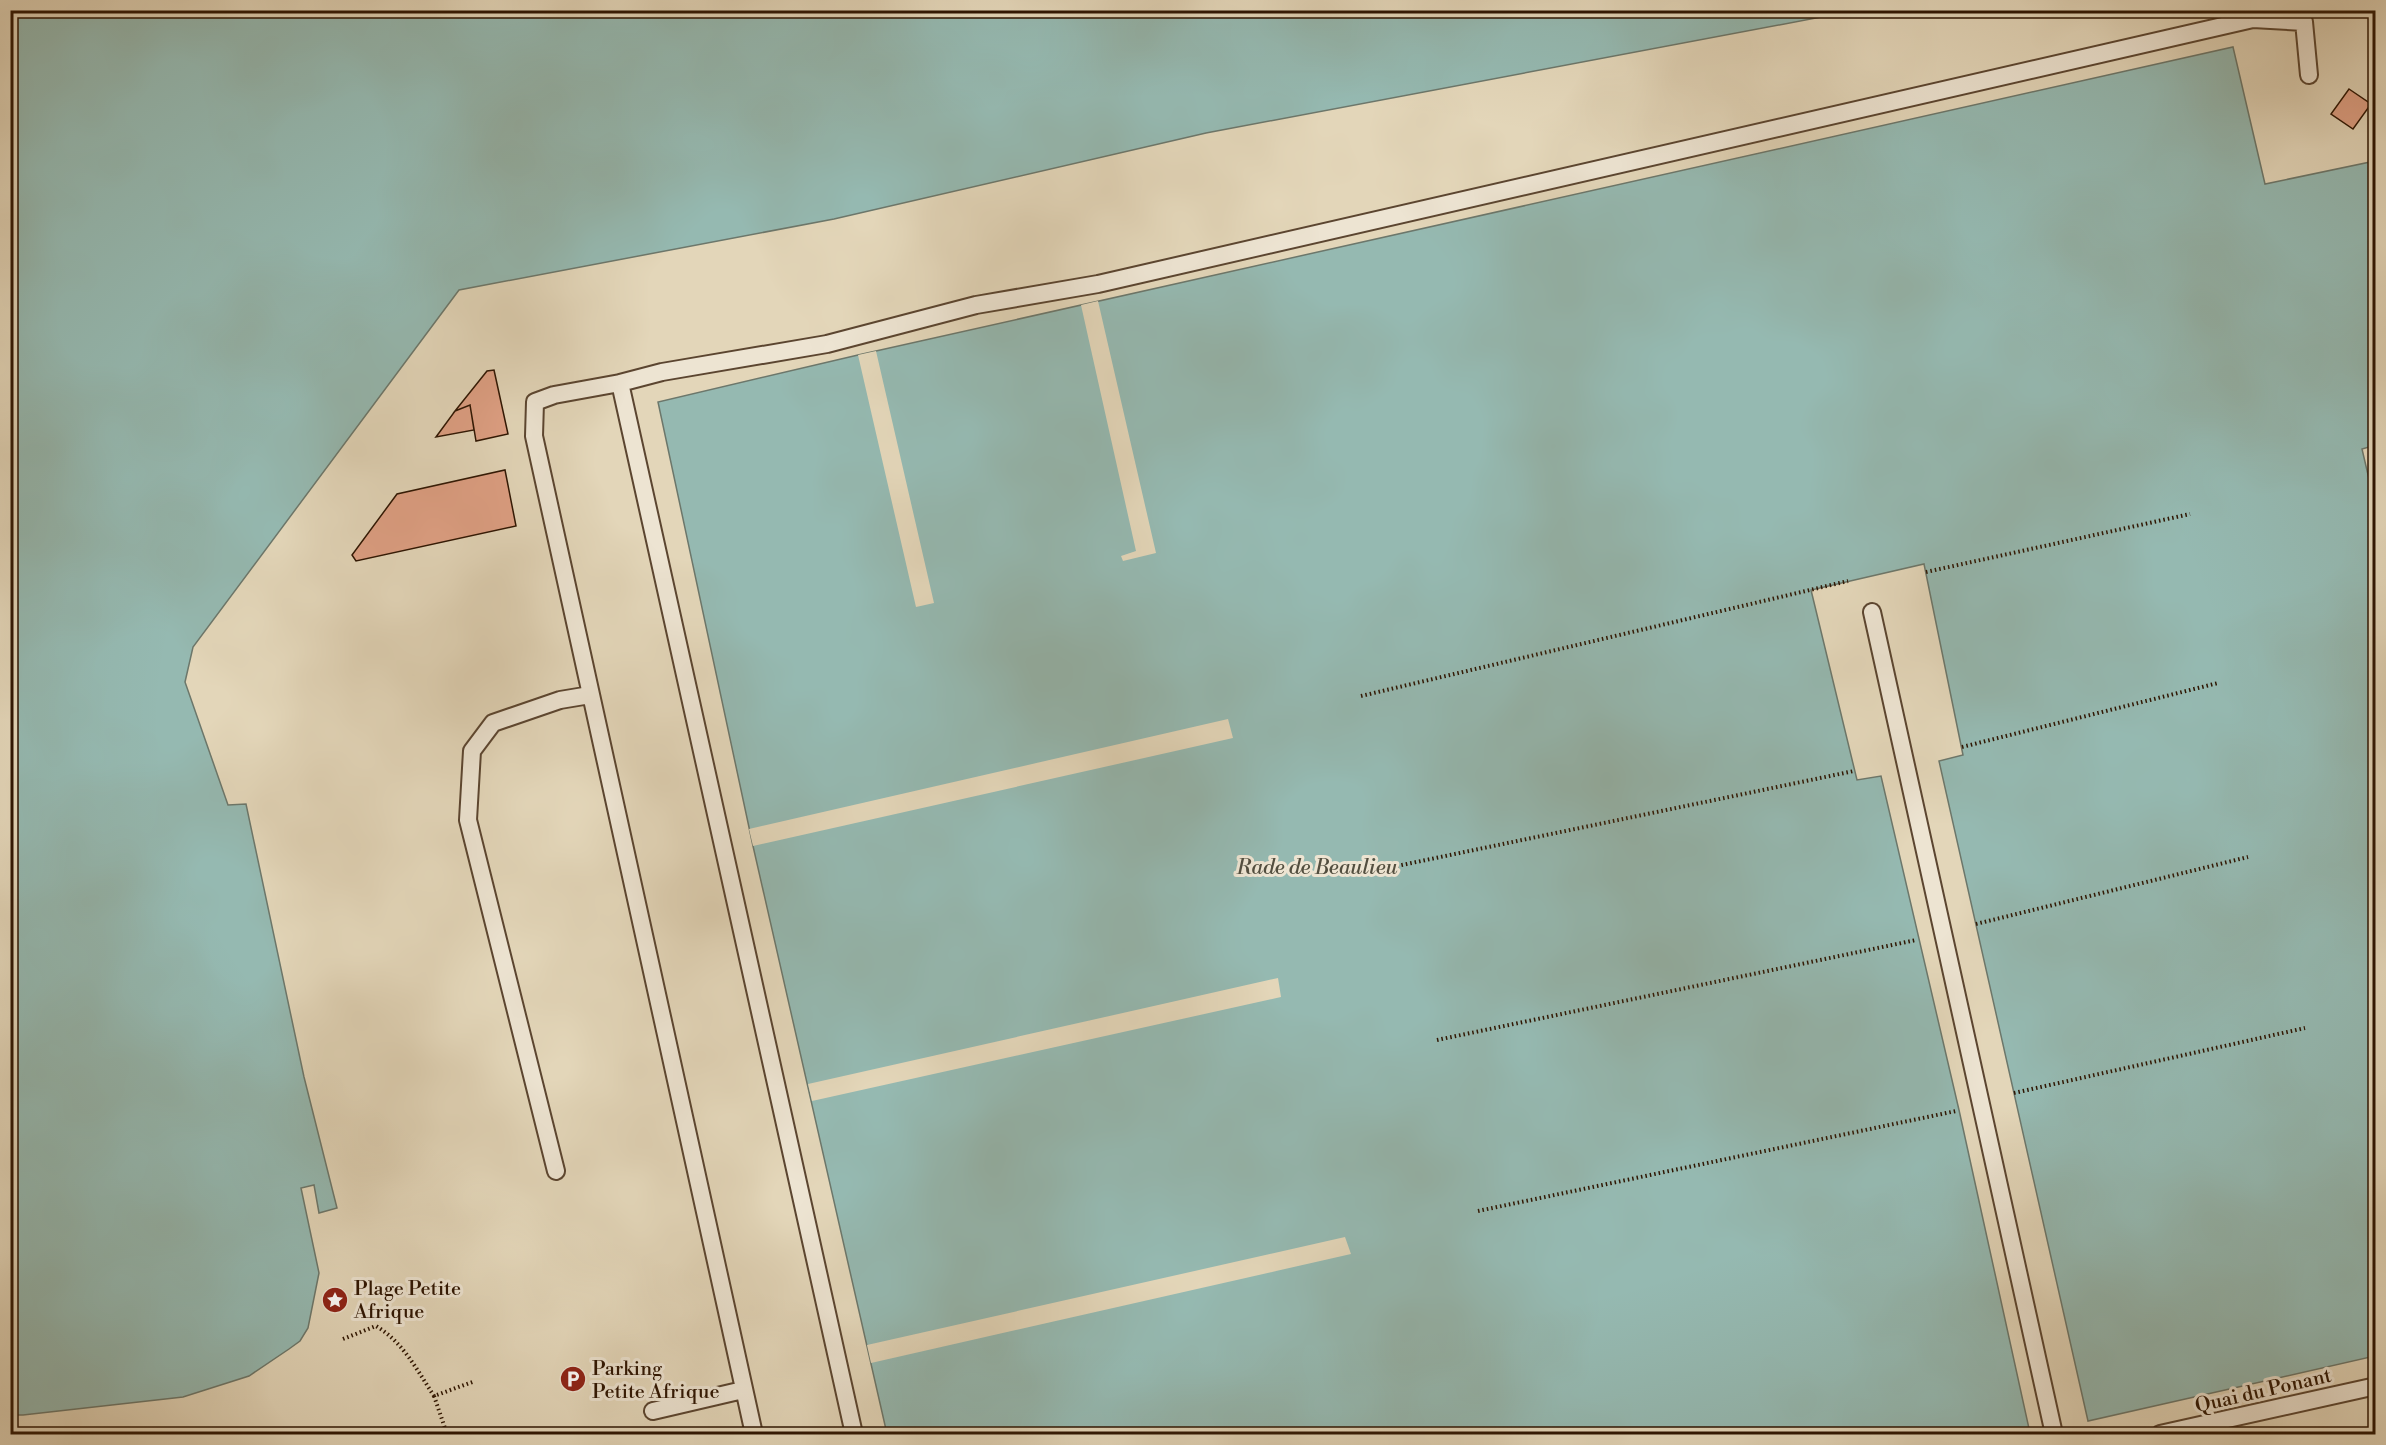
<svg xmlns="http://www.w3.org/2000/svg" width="2386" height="1445" viewBox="0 0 2386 1445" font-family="'Libre Bodoni',serif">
<rect width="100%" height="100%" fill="#e3d6b9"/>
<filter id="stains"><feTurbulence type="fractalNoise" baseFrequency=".00333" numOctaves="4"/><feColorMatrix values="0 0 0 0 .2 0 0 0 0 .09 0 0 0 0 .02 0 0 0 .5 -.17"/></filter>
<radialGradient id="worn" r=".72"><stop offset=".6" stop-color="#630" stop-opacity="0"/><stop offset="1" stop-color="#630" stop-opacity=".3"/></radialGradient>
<path fill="#95b9b1" stroke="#6c776b" stroke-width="1.5" d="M11 10H1853V11L1206 133 834 219 459 290 193 647 185 682 228 805 246 804 304 1077 337 1208 319 1213 314 1185 301 1188 319 1273 308 1328 300 1341 289 1349 249 1376 183 1397 23 1415H10Z
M2233 47 2265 184 2375 161 2376 445 2362 449 2376 509 2375 1356 2088 1421 1939 761 1963 755 1924 564 1811 590 1857 780 1881 776 1959 1110 2030 1433 887 1434 753 846 658 402 858 355Z"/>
<path fill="#e3d6b9" d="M1098 301 1156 553 1123 561 1121 556 1136 551 1081 305Z
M876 351 934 603 916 607 858 355Z
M1228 719 1233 738 753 846 749 829Z
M1278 978 1281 997 812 1101 808 1084Z
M1345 1237 1351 1254 871 1363 867 1345Z"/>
<path fill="#dfa084" stroke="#2e1502" stroke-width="1.5" d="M2349 89 2371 104 2353 129 2331 114Z
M494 370 508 434 476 441 470 405 455 411 487 371Z
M470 405 474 430 436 437 455 411Z
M505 470 516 526 356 561 352 555 397 494Z"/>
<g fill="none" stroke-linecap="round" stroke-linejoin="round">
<g stroke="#5b4530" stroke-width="20">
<path id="lane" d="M620 383 662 372 827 344 976 305 1098 284 2253 19 2304 22 2309 75
M1872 612 2054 1434
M556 1171 468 820 472 751 493 723 560 700 590 695
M653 1411 743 1390
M754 1434 534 436 535 402 554 395 620 383 854 1434
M2160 1434 2376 1386"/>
</g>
<path stroke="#2e1502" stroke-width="4" stroke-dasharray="1.5 3" stroke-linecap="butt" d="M1926 572 2190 514
M1361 696 1848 581
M1962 747 2218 683
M1397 866 1854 771
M1976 924 2248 857
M1437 1040 1916 940
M2014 1093 2305 1028
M1478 1211 1956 1111
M343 1339 376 1326C403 1342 417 1370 434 1396L475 1381
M434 1396 447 1434"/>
<use href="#lane" stroke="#ede4d2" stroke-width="16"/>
</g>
<defs>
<g id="sight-disc" transform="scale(1.35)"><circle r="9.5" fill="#8f2418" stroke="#ede4d2"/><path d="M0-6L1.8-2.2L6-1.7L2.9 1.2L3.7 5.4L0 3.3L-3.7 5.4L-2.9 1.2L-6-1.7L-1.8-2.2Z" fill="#fff"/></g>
<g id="parking-disc" transform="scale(1.35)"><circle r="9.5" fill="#8f2418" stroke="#ede4d2"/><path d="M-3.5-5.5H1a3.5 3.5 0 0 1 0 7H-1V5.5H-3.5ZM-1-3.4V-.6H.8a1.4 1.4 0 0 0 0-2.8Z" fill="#fff"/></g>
</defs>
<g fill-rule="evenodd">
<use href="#sight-disc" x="335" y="1300"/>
<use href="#parking-disc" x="573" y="1379"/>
</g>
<g text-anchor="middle" stroke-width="6" stroke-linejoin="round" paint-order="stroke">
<g font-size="20" fill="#2e1502" stroke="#ede4d2" text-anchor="start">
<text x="354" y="1295">Plage Petite<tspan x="354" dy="23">Afrique</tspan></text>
<text x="592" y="1375">Parking<tspan x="592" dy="23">Petite Afrique</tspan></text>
</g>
<g font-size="20" fill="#2e1502" stroke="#ede4d2">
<text transform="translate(2263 1390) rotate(-13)" y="7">Quai du Ponant</text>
</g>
<g font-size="21" font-style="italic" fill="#524e3f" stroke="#ede4d2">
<text x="1317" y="874">Rade de Beaulieu</text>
</g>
</g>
<rect width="2386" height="1445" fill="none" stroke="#e3d6b9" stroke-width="36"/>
<rect x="12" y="12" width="2362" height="1421" fill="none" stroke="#2e1502" stroke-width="3"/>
<rect x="18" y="18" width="2350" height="1409" fill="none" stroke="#2e1502" stroke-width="1.5"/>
<rect width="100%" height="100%" filter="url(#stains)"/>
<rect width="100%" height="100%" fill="url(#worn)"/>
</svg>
